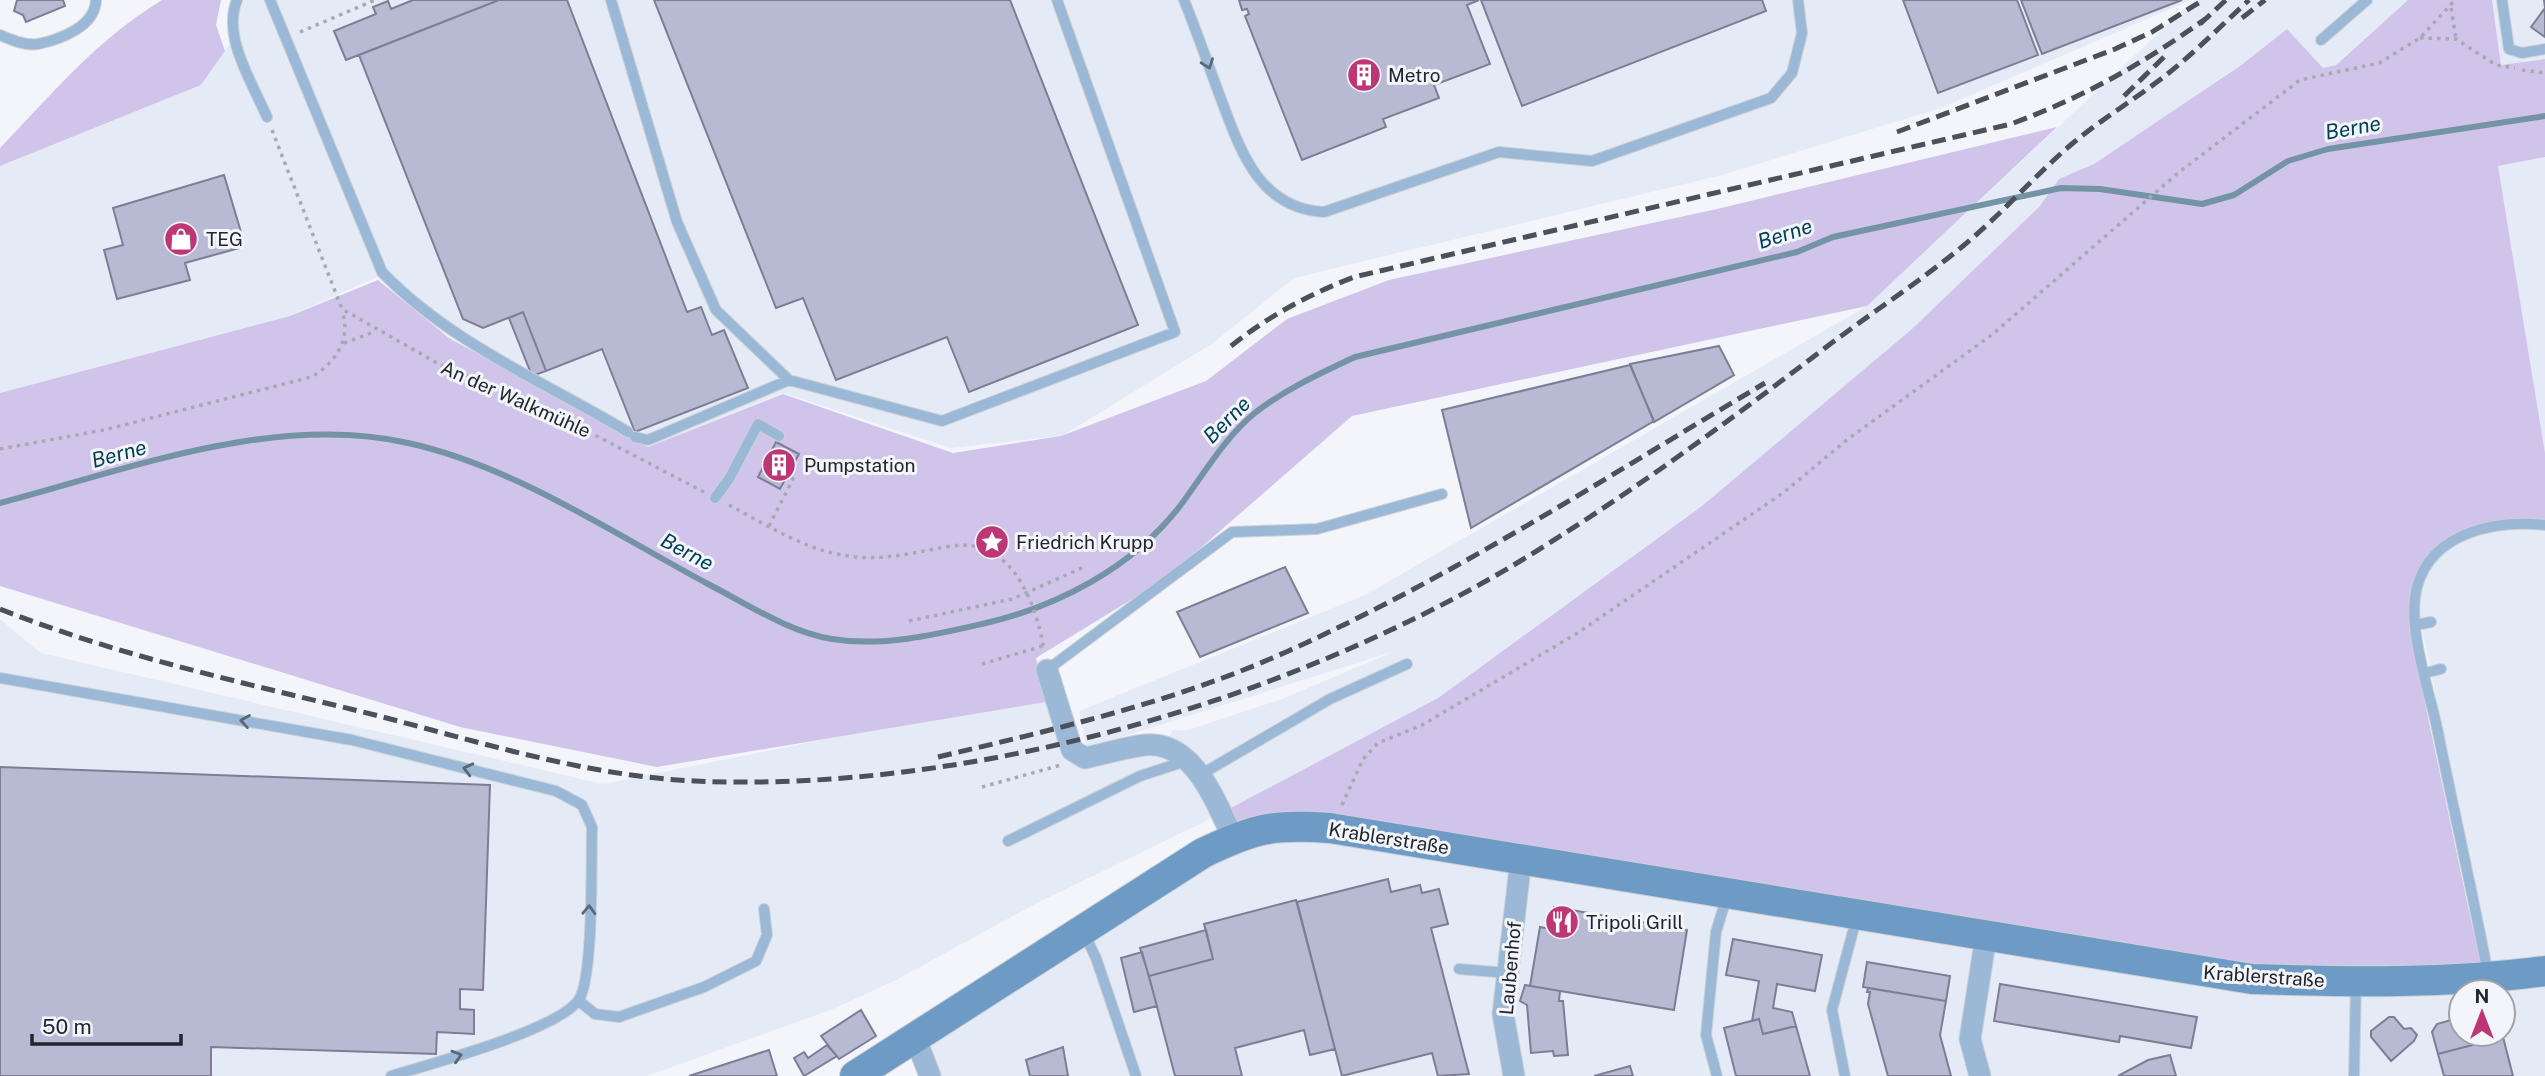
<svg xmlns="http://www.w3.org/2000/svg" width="2545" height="1076" viewBox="0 0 2545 1076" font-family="'Public Sans',sans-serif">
<rect width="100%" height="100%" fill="#f3f5fa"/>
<path fill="#e4ebf7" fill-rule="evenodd" d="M240 0H2191L1941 108 1722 175 1294 278 1213 343 1062 436 951 448 783 393 648 448 450 337 377 277 290 316 0 393V166L201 85 235 37Z
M2194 0H2408L2335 65 2323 68 2287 29 2240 66 2094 164 2059 179 2039 207 1913 328 1702 506 1438 698 1200 824 1035 904 896 980 833 1009 647 1076H0V619L41 653 603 784 837 737 1046 702 1065 752 1166 741 1173 730H1188L1282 699 1395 651 1087 748 1079 711 1365 595 1867 306Z
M2492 0H2545V59L2501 65Z
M2545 157V453L2498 166Z
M2498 526 2545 527V962L2492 970 2417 604 2420 584 2437 556 2457 542Z
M1260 832 2545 973V1076H933L921 1037ZM2461 992H2503V1034H2461Z"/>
<path fill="#d1c4ea" d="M162 0H221L216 25 225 51 201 85 0 166V148C55 91 94 42 162 0Z
M2408 0H2492L2501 65 2545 59V157L2498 166 2545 453V523L2454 536 2415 581 2419 675 2473 930 2492 970 2258 969 1237 829 1227 810 1438 698 1702 506 1913 328 2039 207 2059 179 2094 164 2240 66 2287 29 2323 68 2336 65Z
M2057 127 1867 306 1352 416 1165 579 1036 658 1046 702 657 767 460 727 0 586V393L290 316 378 280 449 338 648 447 783 394 953 453 1061 436 1206 381 1287 319 1389 280 1717 209Z"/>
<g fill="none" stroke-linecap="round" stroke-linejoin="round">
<path stroke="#7494a6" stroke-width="6" d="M0 503C129 469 274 413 408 443 513 466 613 533 708 584 747 604 789 632 832 639 882 647 934 635 982 624 1057 607 1132 568 1180 506 1204 474 1224 438 1256 412 1286 389 1321 373 1355 357L1797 252 1833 237 2061 188 2100 189 2202 204 2234 195 2288 161 2328 149 2545 116"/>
</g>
<path fill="#b8b9d3" stroke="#7d7e95" stroke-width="2" d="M17 0H63L65 6 26 22 23 15 14 11Z
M413 0H499L346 60 334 31 376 14 373 7 388 1 391 9Z
M499 0H567L687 312 701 307 712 335 724 330 748 388 635 432 602 349 546 371 523 312 483 328 463 319 359 55Z
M654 0H1010L1138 325 969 392 947 337 836 380 803 298 776 308Z
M1239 0H1479L1467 5 1490 64 1434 85 1439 98 1383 119 1386 127 1302 160 1245 16 1249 14 1247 9 1242 10Z
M1481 0H1762L1766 11 1522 106Z
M1903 0H2017L2038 55 1938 93Z
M2021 0H2182L2042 54Z
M2544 0H2545V37L2531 27 2545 8Z
M224 175 241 232 239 233 243 247 185 263 190 280 117 299 104 250 123 245 113 208Z
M523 312 546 371 532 376 509 318Z
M1719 346 1734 375 1654 422 1630 364Z
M1630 365 1654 421 1471 528 1442 410Z
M776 442 799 454 780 489 758 477Z
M1285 567 1308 613 1200 657 1177 612Z
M0 767 490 785 483 990 460 989V1009L474 1010V1034L437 1032 436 1054 211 1047V1076H0Z
M1388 879 1391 892 1420 885 1422 893 1439 889 1448 924 1431 928 1469 1074 1438 1076 1432 1053 1342 1076 1297 902Z
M1296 900 1335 1049 1310 1055 1304 1030 1235 1048 1242 1076H1175L1149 976 1213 959 1204 924Z
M1554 907 1687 930 1674 1010 1530 986 1540 927 1550 929Z
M1206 930 1213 959 1149 976 1140 948Z
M1733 939 1822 955 1815 991 1777 984 1773 1008 1792 1012 1796 1026 1763 1034 1759 1019 1752 1021 1759 981 1726 975Z
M1142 952 1157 1006 1134 1012 1121 958Z
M1867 962 1950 976 1946 1001 1863 987Z
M2000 984 2197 1017 2191 1048 2120 1036 2119 1042 1994 1021Z
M1525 985 1560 991 1559 1001H1563L1568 1055 1554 1056 1553 1051 1531 1053 1527 1005 1520 1001Z
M1868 988 1946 1001 1940 1035 1951 1076H1888L1868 1004 1870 992H1867Z
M861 1010 876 1036 839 1059 821 1036Z
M2389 1017H2394L2404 1029 2411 1028 2417 1035 2414 1041 2391 1061 2371 1037V1031Z
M2461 1017V1034H2502L2503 1037 2438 1054 2432 1032 2437 1024Z
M1759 1019 1763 1034 1796 1026 1810 1076H1736L1724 1028Z
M2503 1037 2513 1076H2444L2438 1054Z
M827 1045 837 1056 804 1076 794 1058 804 1052 808 1058Z
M1063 1047 1068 1076H1030L1026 1060Z
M769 1050 777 1076H689Z
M2170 1055 2176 1076H2118L2148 1060Z
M1630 1066 1633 1076H1594Z"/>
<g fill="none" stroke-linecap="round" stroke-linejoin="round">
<g stroke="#cdd0d5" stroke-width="12">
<path id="lane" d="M237 0C222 37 252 82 267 117
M270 0 382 272C450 343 545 382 628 432
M611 0 677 222 716 310 789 380
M1184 0C1196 30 1207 61 1218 91 1239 146 1256 208 1324 212L1499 152 1592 161 1771 98 1792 73 1802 33 1798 0
M2502 0 2509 49 2522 53 2545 49
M0 35C11 40 25 46 38 44 62 39 95 26 96 0
M2321 40 2367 0
M635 437 648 440 789 380 942 421 1175 332 1057 0
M715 498 729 479 758 424 779 436
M2416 625 2431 622
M1047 670 1232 532 1317 529 1442 494
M2425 673 2441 669
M0 678 352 740 556 791 582 805 592 827C591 858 594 981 578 1001 554 1031 431 1064 391 1076
M1200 775 1330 699 1407 664
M1008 841 1140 776 1186 761
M1083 931 1096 958 1136 1076
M1459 969 1508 973
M2488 974C2472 890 2453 807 2436 723 2427 684 2407 625 2417 587 2432 531 2497 520 2545 525
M579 1001 595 1014 619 1017 704 987 756 961 767 935 764 909
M1717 1076 1706 1035 1716 932 1727 896
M1845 1076 1832 1010 1857 916
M2354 1076 2356 982"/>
</g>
<g stroke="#cdd0d5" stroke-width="23">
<path id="street" d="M1047 670 1072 750 1085 758C1105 754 1125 747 1145 745 1194 740 1216 803 1233 838
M915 1037 930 1076
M1514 1076 1503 1014 1521 859
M1980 1076 1970 1039 1986 936"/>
</g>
<g stroke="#cdd0d5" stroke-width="32">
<path id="secondary" d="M855 1076 1203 853C1255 828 1272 824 1330 828L2252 979C2349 982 2448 984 2545 971"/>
</g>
<path stroke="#a7aab0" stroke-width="3.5" stroke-dasharray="3.5 5" stroke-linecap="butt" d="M2451 8 2456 39
M300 32 375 0
M2420 38 2456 39 2496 65 2515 68
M2522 70 2545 73
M272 130 342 309 446 368 526 399 704 492
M344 343 376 331
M0 449 104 430 311 377C335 364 352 339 342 311
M729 505C770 527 810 553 857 557 890 560 919 551 952 546 1012 537 1036 603 1044 650
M769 526 793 479 788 475
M909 621 1012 599 1084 567
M982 664 1043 646
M982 787 1061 765
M1342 805 1363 759 1378 743 1422 725 1576 634 1783 493 1848 439 1993 334 2178 173 2300 80 2379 63 2420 38 2455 0"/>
<use href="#lane" stroke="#9bb9d6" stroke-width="10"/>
<use href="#street" stroke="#9bb9d6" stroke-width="21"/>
<use href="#secondary" stroke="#6e9bc5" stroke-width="30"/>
<path stroke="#4c5058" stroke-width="5" stroke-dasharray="14 7" stroke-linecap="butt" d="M2242 18 2265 0
M2200 24 2226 0
M2124 96 2164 57
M1897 132 2115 49 2152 32 2203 0
M1231 346C1270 315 1308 295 1354 277L2011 124C2086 96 2143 64 2208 17
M0 609C121 657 249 684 375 715 480 742 586 776 695 781 966 793 1279 704 1512 566 1620 501 1721 427 1821 351 1868 315 1918 283 1963 246 2002 214 2035 175 2073 143 2102 119 2135 99 2165 76 2194 53 2221 26 2249 0
M938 757C1056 729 1175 702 1286 652 1453 577 1608 476 1765 383"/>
</g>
<defs><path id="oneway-chevron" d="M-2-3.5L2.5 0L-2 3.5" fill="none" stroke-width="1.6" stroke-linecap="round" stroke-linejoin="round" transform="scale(1.75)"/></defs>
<g stroke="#58687a">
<use href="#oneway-chevron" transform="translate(1208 64) rotate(70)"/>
<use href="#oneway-chevron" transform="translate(245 721) rotate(-170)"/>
<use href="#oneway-chevron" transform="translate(468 769) rotate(-166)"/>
<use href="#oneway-chevron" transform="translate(589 910) rotate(-88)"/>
<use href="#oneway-chevron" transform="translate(457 1056) rotate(-17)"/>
</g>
<defs>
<g id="building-disc" transform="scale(1.75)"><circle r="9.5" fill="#bd3777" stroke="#f3f5fa"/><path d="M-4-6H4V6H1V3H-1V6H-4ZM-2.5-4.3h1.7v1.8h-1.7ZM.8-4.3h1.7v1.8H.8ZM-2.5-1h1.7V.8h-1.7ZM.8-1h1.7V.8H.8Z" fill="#fff"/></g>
<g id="shop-disc" transform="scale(1.75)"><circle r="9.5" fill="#bd3777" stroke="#f3f5fa"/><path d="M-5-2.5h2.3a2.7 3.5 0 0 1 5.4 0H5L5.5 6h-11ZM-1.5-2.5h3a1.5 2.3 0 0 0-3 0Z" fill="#fff"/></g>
<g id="sight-disc" transform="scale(1.75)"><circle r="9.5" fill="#bd3777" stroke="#f3f5fa"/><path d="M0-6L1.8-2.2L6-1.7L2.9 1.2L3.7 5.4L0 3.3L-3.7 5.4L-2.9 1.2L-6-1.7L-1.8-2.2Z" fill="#fff"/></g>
<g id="restaurant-disc" transform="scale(1.75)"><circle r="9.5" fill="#bd3777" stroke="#f3f5fa"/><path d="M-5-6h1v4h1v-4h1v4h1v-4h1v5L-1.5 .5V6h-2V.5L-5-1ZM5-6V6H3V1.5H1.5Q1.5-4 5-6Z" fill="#fff"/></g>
</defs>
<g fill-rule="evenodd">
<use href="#building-disc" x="1364" y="75"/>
<use href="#shop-disc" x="181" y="239"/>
<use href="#building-disc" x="779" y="465"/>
<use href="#sight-disc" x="992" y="542"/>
<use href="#restaurant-disc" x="1562" y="922"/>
</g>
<g text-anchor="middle" stroke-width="6" stroke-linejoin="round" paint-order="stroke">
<g font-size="19" fill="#21252e" stroke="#f3f5fa" text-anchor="start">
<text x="1388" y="82">Metro</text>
<text x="206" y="246">TEG</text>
<text x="804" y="472">Pumpstation</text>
<text x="1016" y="549">Friedrich Krupp</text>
<text x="1586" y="929">Tripoli Grill</text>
</g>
<g font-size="19" fill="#21252e" stroke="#f3f5fa">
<text transform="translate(516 399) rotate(24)" y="7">An der Walkmühle</text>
<text transform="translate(1389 838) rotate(9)" y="7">Krablerstraße</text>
<text transform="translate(1510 968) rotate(-85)" y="7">Laubenhof</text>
<text transform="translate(2264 976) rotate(4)" y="7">Krablerstraße</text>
</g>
<g font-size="21" font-style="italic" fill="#004056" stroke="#f3f5fa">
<text transform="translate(2353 128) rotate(-10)" y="7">Berne</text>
<text transform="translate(1785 234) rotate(-18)" y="7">Berne</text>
<text transform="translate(1227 420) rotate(-45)" y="7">Berne</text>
<text transform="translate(119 454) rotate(-15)" y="7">Berne</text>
<text transform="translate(687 552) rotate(28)" y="7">Berne</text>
</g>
</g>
<g transform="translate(2482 1013)"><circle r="33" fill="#f3f5fa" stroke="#9fa2a8" stroke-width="2"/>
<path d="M0-5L12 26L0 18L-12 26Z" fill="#bd3777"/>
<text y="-10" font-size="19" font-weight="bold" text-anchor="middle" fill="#21252e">N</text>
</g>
<path d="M32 1034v10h149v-10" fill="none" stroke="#21252e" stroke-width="3.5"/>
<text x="42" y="1034" font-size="21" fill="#21252e" stroke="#f3f5fa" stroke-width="5" paint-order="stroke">50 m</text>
</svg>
